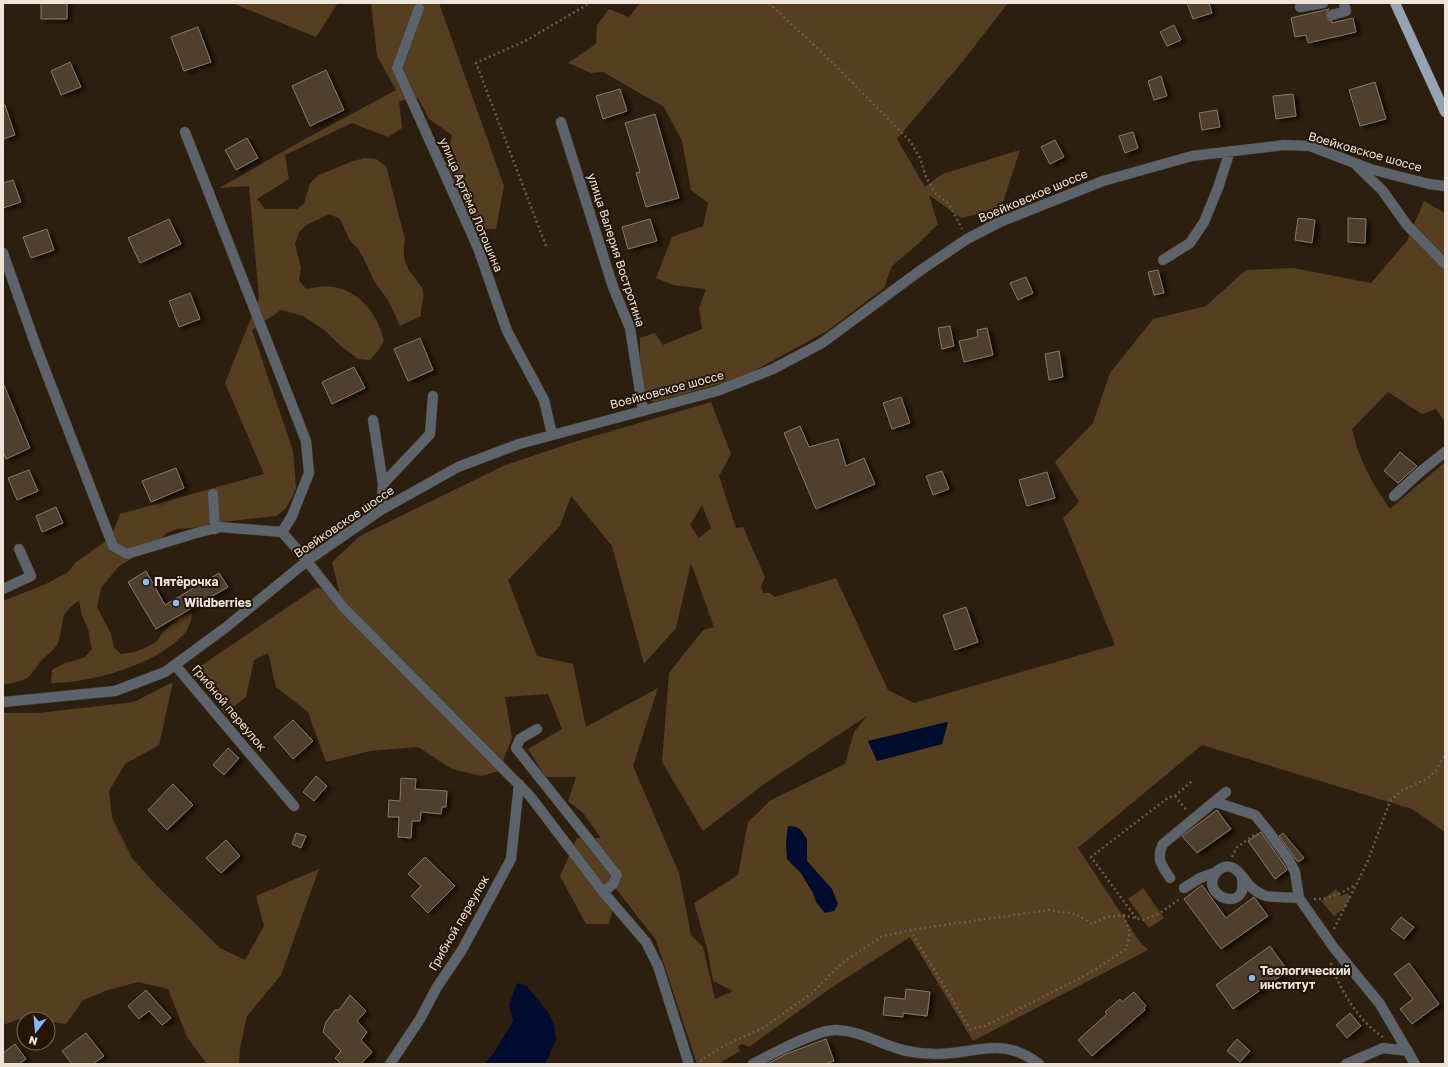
<svg xmlns="http://www.w3.org/2000/svg" width="1448" height="1067" viewBox="0 0 1448 1067" font-family="'Golos Text',sans-serif">
<defs>
<filter id="shadow"><feDropShadow dx="4.5" dy="2.5" stdDeviation="2" flood-color="#0009"/></filter>
</defs>
<rect width="100%" height="100%" fill="#2d1f0f"/>
<path fill="#563e21" fill-rule="evenodd" d="M232 3H338L316 37Z
M371 3H439L504 186 496 229H470L445 165 452 135 429 119 418 98 399 101 402 128 388 137 352 123 285 155 289 179 257 199 265 209H297L304 204 310 183 319 175 353 161 365 158 376 159 386 166 405 239C402 256 404 264 414 277 416 281 420 284 422 288 426 297 420 306 421 316L400 326 388 300 374 281 364 259 358 249 350 241 340 219 330 214 308 224 299 232 295 244 301 268 299 280 306 289C315 287 325 285 334 287 361 292 378 315 384 341L378 351 370 360 358 359 341 346 323 329 303 316 281 310 252 330 293 451 296 488 292 498 286 508 277 516 213 523 202 527 178 529 166 533 159 543 119 566 101 588 97 607 111 634 114 647 121 654 134 652 145 648 156 642 163 632 181 615 192 613C191 621 189 629 183 635 155 665 91 683 51 683L52 670 63 664 85 657 92 649 90 641 89 632 82 615 79 601C58 614 65 620 59 640 56 650 47 654 41 661 37 666 32 674 27 678 20 682 11 683 3 685V601L46 584 68 572 76 562 106 541 113 532 120 514 264 474 225 383 259 298 249 186 219 188 305 139 396 90 377 56Z
M640 3H1008L963 61 897 139 925 187 942 174 1020 150 1001 208 961 218 929 195 938 224 918 244 892 266 884 288 827 331 741 378 654 402 644 399 640 358V338L655 333 663 345 702 329 699 308 706 289 673 285 656 278 672 237 703 226 708 203 691 190 682 141 664 107 603 72 591 73 568 63 596 44 597 25 609 9 629 17Z
M1424 201 1445 213V422L1436 409 1422 414 1388 392 1352 429C1358 458 1373 485 1390 509L1445 462V832L1412 809 1202 745 1078 848 1140 942 1148 950 973 1041 910 937 828 990 749 1047 742 1044 738 1046 740 1051 718 1064H697L656 940 616 889 606 884 615 898 609 924H586L560 876 577 838H601L583 813 568 801 576 777H546L528 749 562 729 548 694 505 697 512 738 499 771 481 776 452 769 418 747 370 751 326 762 308 712 276 687 268 653 254 660 246 697 225 714 196 669 316 588 339 591 332 562 360 536 503 466 574 442 711 402 731 454 719 476 736 528 743 527 765 577 761 586 763 593H770L775 597 836 578 888 690 914 703 1115 645 1063 518 1079 502 1055 462 1093 423 1110 373 1153 319 1206 306 1246 270 1293 268 1371 283 1407 241ZM571 496 612 546 644 664 676 628 691 563 714 627 703 630 669 673 662 762 703 831 764 784 867 716 854 732 845 764 771 800 748 822 738 875 694 903 707 948 713 981 733 991 715 999 703 947 691 935 679 873 633 766 658 688 586 727 573 664 537 656 508 580 560 526ZM702 505 711 528 699 538 690 525ZM947 722 942 744 877 761 868 741ZM807 838V861L813 869 816 902 813 893 801 873 787 859Z
M173 682 159 745 125 764 109 791 112 818 132 858 157 886 220 948 245 960 264 926 256 896 319 869 281 975 247 1016 240 1048 239 1064H207L187 1037 168 989 138 982 108 990 83 1000 66 1024 48 1021V1019H19L3 1025V713H38L134 702Z
M1143 888 1164 918 1149 928 1128 899Z
M1336 889 1341 896 1347 893 1351 898 1346 903 1348 905 1334 916 1321 901Z"/>
<path fill="#000c2d" d="M948 722 942 744 877 761 868 741Z
M788 826 796 827 801 830 807 839V861L832 889 838 904 834 911 825 913 816 902 813 893 801 873 787 859 786 842Z
M517 983 527 986 550 1015 554 1025 556 1040 545 1064H484L494 1053 513 1021 509 1005Z"/>
<path fill="#4f3f2e" stroke="#887764" filter="url(#shadow)" d="M41 3H67V19H41Z
M1187 3H1209L1212 13 1193 19Z
M1329 9 1326 14 1328 20 1332 21V23L1353 18 1356 32 1308 43 1306 35 1295 37 1291 18Z
M1174 25 1181 40 1167 46 1160 32Z
M198 27 211 62 184 71 171 37Z
M70 62 81 87 61 95 51 71Z
M326 70 344 110 310 126 292 86Z
M1161 76 1167 96 1154 100 1148 81Z
M1375 82 1386 119 1360 126 1349 90Z
M620 89 627 111 603 119 596 96Z
M1293 94 1296 116 1276 119 1273 96Z
M3 105H5L15 135 3 139Z
M1217 110 1220 127 1202 130 1199 113Z
M655 114 679 198 646 207 636 173 640 172 625 123Z
M1133 132 1138 148 1125 153 1119 136Z
M247 138 258 158 236 170 225 150Z
M1055 140 1064 157 1050 164 1041 147Z
M13 180 21 202 3 208V183Z
M1298 218 1315 220 1312 243 1295 240Z
M1348 218 1366 219 1365 243 1348 242Z
M169 219 181 244 140 263 128 238Z
M650 219 657 241 628 249 622 227Z
M47 229 54 250 31 258 23 237Z
M1158 270 1164 293 1154 295 1148 272Z
M1026 277 1033 293 1018 300 1010 283Z
M190 293 200 319 179 327 169 301Z
M950 326 954 346 942 349 938 328Z
M987 328 993 355 964 362 959 341 978 337 977 330Z
M420 338 433 370 408 381 394 349Z
M1059 351 1063 377 1049 380 1045 354Z
M354 367 365 388 332 404 322 382Z
M3 383 30 448 6 459 3 452Z
M901 397 910 423 892 429 883 403Z
M800 426 809 447 838 439 846 466 864 458 875 484 816 509 784 433Z
M1400 452 1417 466 1398 483 1384 471Z
M176 468 184 488 151 502 142 481Z
M29 470 38 491 17 500 8 478Z
M942 471 949 489 933 495 926 476Z
M1047 472 1055 498 1027 506 1019 480Z
M56 507 63 523 42 532 36 516Z
M146 571 165 605 219 573 228 587 156 629 128 582Z
M966 607 978 642 955 650 943 615Z
M293 720 313 741 293 759 274 737Z
M228 748 239 758 224 775 213 765Z
M316 776 327 786 314 801 303 792Z
M401 778 416 779 415 789 447 791 446 807H442L441 814 421 812 420 821H412L411 838 398 837 399 817H388L389 800 400 801Z
M173 784 193 805 167 830 148 810Z
M1217 810 1231 829 1197 853 1182 836Z
M1261 832 1283 863 1287 870 1275 879 1248 841Z
M296 833 306 836 301 848 292 844Z
M1283 833 1304 858 1298 862 1279 836Z
M226 840 240 856 221 873 206 858Z
M425 857 455 886 428 913 411 896 421 886 408 874Z
M1202 885 1226 918 1254 897 1268 916 1221 949 1184 899Z
M1401 917 1414 927 1404 939 1391 929Z
M1270 946 1288 971 1233 1009 1216 985Z
M1409 963 1439 1004 1412 1024 1400 1009 1413 999 1394 974Z
M906 989 930 992 927 1016 903 1013V1017L883 1015 885 997 905 999Z
M146 990 171 1018 162 1025 149 1011 139 1019 128 1006Z
M1134 992 1146 1006 1144 1008 1145 1010 1092 1056 1078 1040 1107 1014 1105 1012 1120 999 1122 1002Z
M350 995 366 1011 357 1021 367 1032 361 1040 372 1052 361 1064H341L335 1058 341 1051 323 1032 326 1022 335 1010H339Z
M1350 1013 1361 1026 1347 1038 1336 1025Z
M86 1033 104 1056 93 1064H72L62 1051Z
M826 1039 834 1061 825 1064H767L786 1054Z
M1237 1039 1250 1051 1240 1062 1227 1051Z
M15 1044 26 1059 19 1064H3V1053Z"/>
<g fill="none" stroke-linecap="round" stroke-linejoin="round">
<g stroke="#483b2b" stroke-width="11">
<path id="minor" d="M1300 7 1323 3
M419 8 397 68 478 248 507 331 544 400 552 434
M1332 15 1346 11 1344 3
M561 122 613 287 630 328 643 411
M185 132 306 441 309 473 292 516 282 532 307 561 343 607 530 796 603 892 646 942 658 966 689 1064
M1357 166 1382 190 1407 225 1445 264
M3 253 37 349 113 546 127 554 193 534 220 527 282 532
M1163 260 1190 243 1204 222 1218 188 1230 151
M373 420 383 484 381 510
M383 484 430 434 433 396
M213 494 215 529
M1394 496 1420 472 1445 452
M3 589 31 576 19 549
M175 665 294 806
M3 702 115 691 165 672 225 628 307 561 381 510 458 467 519 444 717 391 773 369 822 343 921 270 967 239 1000 222 1103 181 1192 156 1284 145 1310 146 1370 169 1429 184 1445 186
M537 729 520 739 516 748 617 875 613 884 603 892
M1215 802 1255 815 1268 831 1289 860 1295 872 1299 898 1334 948 1380 1004 1415 1064
M1242 876C1242 881 1243 886 1242 891 1236 906 1212 898 1212 882 1213 877 1216 871 1220 869 1234 860 1242 877 1250 886 1253 889 1259 893 1263 895 1269 898 1291 897 1299 898
M1170 878C1161 865 1156 858 1163 844L1226 792
M1184 888 1200 878 1217 872
M390 1064 420 1019 437 987 462 950 511 859 519 784
M753 1064C772 1054 817 1029 837 1030 862 1031 883 1046 907 1051 921 1054 937 1055 952 1053 987 1049 1008 1040 1039 1064
M1346 1064 1383 1048 1408 1051"/>
</g>
<g stroke="#483b2b" stroke-width="11">
<path id="major" d="M1395 3 1445 112"/>
</g>
<path stroke="#6a5d4e" stroke-width="2.5" stroke-dasharray="2 3" stroke-linecap="butt" d="M769 3 833 63 910 141 920 158 926 177 935 193 949 204 962 229
M546 246 476 63 527 40 590 3
M1175 796 1187 811
M1232 857 1237 847 1257 833
M1314 899C1329 900 1343 892 1355 885
M1136 918 1091 857 1169 797 1175 796 1192 781
M1334 929 1367 863 1390 801 1401 791 1427 779 1436 770 1445 755
M910 930 970 1029 985 1026 1090 973 1126 949C1128 943 1130 935 1129 928 1127 924 1124 921 1124 915
M1331 963C1339 989 1360 1023 1383 1037
M700 1061 725 1045 763 1028 812 993 842 963 881 937 910 930 1048 910 1076 914 1092 924 1106 917 1124 915 1143 920 1160 913 1181 898"/>
<use href="#minor" stroke="#5c636b" stroke-width="10"/>
<use href="#major" stroke="#96a3b5" stroke-width="10"/>
</g>
<g fill="#8abafc" stroke="#231606" stroke-width="1.5">
<circle cx="146" cy="582" r="4"/>
<circle cx="176" cy="603" r="4"/>
<circle cx="1252" cy="978" r="4"/>
</g>
<g text-anchor="middle" stroke-width="4" stroke-linejoin="round" paint-order="stroke">
<g font-size="12" fill="#eee4d9" stroke="#231606">
<text transform="translate(1365 152) rotate(16)" y="4">Воейковское шоссе</text>
<text transform="translate(1033 196) rotate(-23)" y="4">Воейковское шоссе</text>
<text transform="translate(471 205) rotate(67)" y="4">улица Артёма Лотошина</text>
<text transform="translate(616 250) rotate(72)" y="4">улица Валерия Востротина</text>
<text transform="translate(667 390) rotate(-15)" y="4">Воейковское шоссе</text>
<text transform="translate(344 522) rotate(-34)" y="4">Воейковское шоссе</text>
<text transform="translate(229 708) rotate(50)" y="4">Грибной переулок</text>
<text transform="translate(459 923) rotate(-60)" y="4">Грибной переулок</text>
</g>
<g font-size="12" font-weight="bold" fill="#eee4d9" stroke="#231606" text-anchor="start">
<text x="154" y="586">Пятёрочка</text>
<text x="184" y="607">Wildberries</text>
<text x="1260" y="975">Теологический<tspan x="1260" dy="14">институт</tspan></text>
</g>
</g>
<rect width="1448" height="1067" fill="none" stroke="#eee4d9" stroke-width="8"/>
<g transform="translate(36 1031) rotate(196)"><circle r="19" fill="#231606" stroke="#74685a"/>
<path d="M0-3L7 15L0 10L-7 15Z" fill="#8abafc"/>
<text y="-6" font-size="11" font-weight="bold" text-anchor="middle" fill="#eee4d9">N</text>
</g>
</svg>
